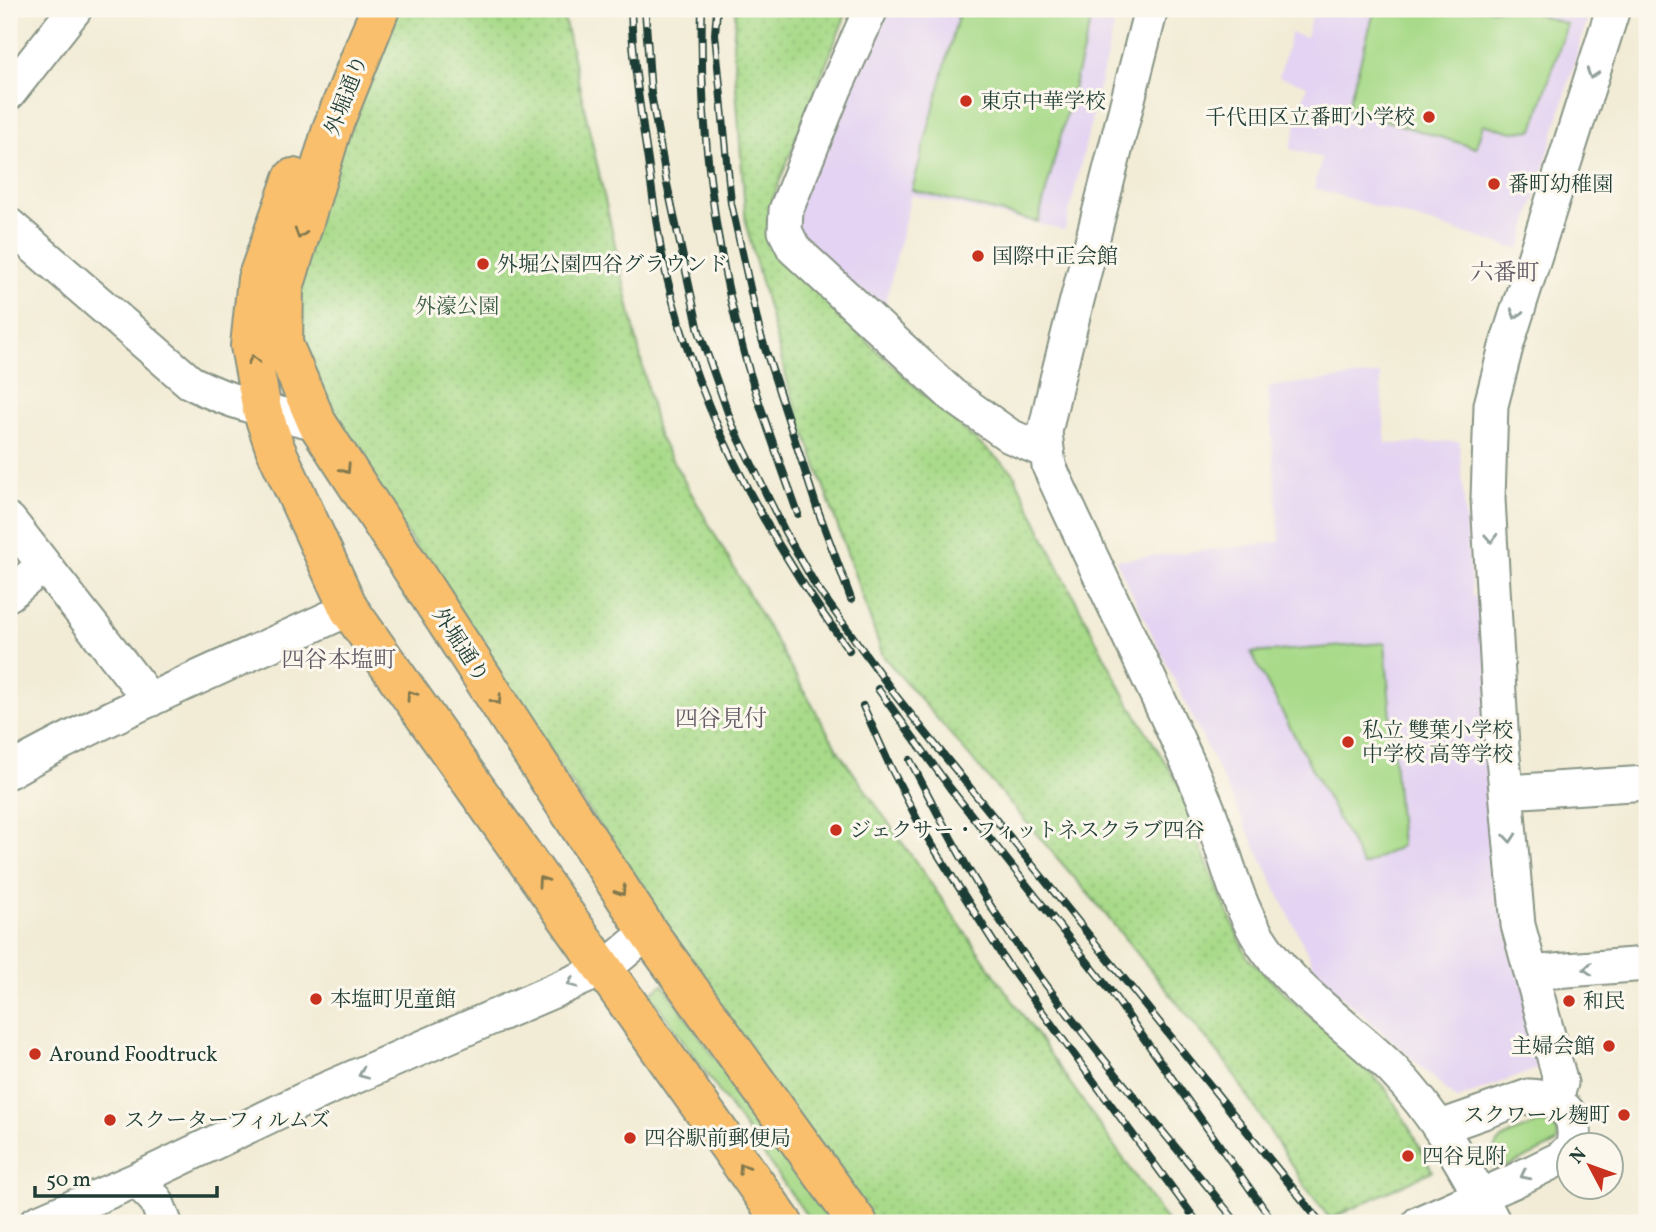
<svg xmlns="http://www.w3.org/2000/svg" width="1656" height="1232" viewBox="0 0 1656 1232" font-family="Vollkorn,'Noto Serif JP',serif">
<defs>
<pattern id="park-dots" width="8" height="8" patternUnits="userSpaceOnUse" patternTransform="scale(1.75)"><rect width="8" height="8" fill="#a8da89"/><path d="M2 2h.1M6 6h.1" fill="none" stroke="#90bc77" stroke-width="1.8" stroke-linecap="round"/></pattern>
</defs>
<rect width="100%" height="100%" fill="#fbf7ec"/>
<filter id="ink" filterUnits="userSpaceOnUse"><feTurbulence type="fractalNoise" baseFrequency=".0143" numOctaves="2"/><feDisplacementMap in="SourceGraphic" scale="14" xChannelSelector="R" yChannelSelector="G"/><feConvolveMatrix kernelMatrix="1 2 1 2 8 2 1 2 1" color-interpolation-filters="sRGB"/></filter>
<filter id="wash" filterUnits="userSpaceOnUse"><feTurbulence type="fractalNoise" baseFrequency=".00686" numOctaves="4" result="noise"/><feDisplacementMap in="SourceGraphic" scale="28" xChannelSelector="R" yChannelSelector="G"/><feGaussianBlur stdDeviation="1.57" result="paint"/><feColorMatrix in="noise" values="0 0 0 0 0 0 0 0 0 0 0 0 0 0 0 0 0 1.4 0 .05"/><feComposite in="paint" operator="in"/></filter>
<g filter="url(#wash)">
<rect width="100%" height="100%" fill="#f2ecd6"/>
<path fill="#e4d3f2" d="M875 9H1118L1065 230 911 195 882 318 803 248 792 211Z
M1314 9H1590L1520 250 1314 188 1322 158 1290 149 1307 85 1279 77 1291 33 1306 37Z
M1380 374 1386 444 1459 441 1472 596 1480 597 1542 1067 1457 1099 1318 975 1116 560 1280 542 1268 387Z"/>
<path fill="#a8da89" stroke="#648c5e" stroke-width="2" d="M960 9H1094L1038 222 912 190Z
M1375 9H1519L1567 24 1533 130 1513 132 1483 124 1476 148 1347 109Z
M1385 643 1401 846 1363 866 1251 653Z
M663 984 831 1223H812L650 994Z
M1538 1124H1550L1558 1132 1557 1143 1498 1171 1491 1166C1488 1137 1516 1132 1538 1124Z"/>
<path fill="url(#park-dots)" stroke="#648c5e" stroke-width="2" d="M390 9H562L658 435 839 752 1168 1223H861L297 367 284 288Z
M736 9H848L773 198 804 277 855 330 934 404 1013 472 1060 570 1127 700 1180 786 1203 854 1247 957 1298 1006 1350 1051 1386 1089 1414 1136 1432 1171 1330 1219 1305 1186 1227 1064 1097 904 883 656 789 387 746 225 733 45Z"/>
</g>
<g filter="url(#ink)">
<g fill="none" stroke-linecap="round" stroke-linejoin="round">
<g stroke="#889485" stroke-width="37">
<path id="minor" d="M871 9 834 91 786 210 785 231 794 249 952 395 1010 436 1047 452
M1151 9 1057 379 1045 432 1049 466C1099 577 1155 686 1203 797 1223 842 1232 893 1257 935 1290 990 1348 1025 1392 1069 1436 1114 1466 1168 1494 1223
M9 93 75 9
M9 225 190 382C230 403 274 413 317 423
M9 520 150 700
M9 594 44 565
M9 771C118 710 235 662 349 609
M1506 792 1647 783
M1533 980 1540 972 1647 964
M1555 1101 1561 1083 1518 925 1502 746 1488 499 1491 405 1506 347 1613 9
M1441 1127 1529 1096C1560 1097 1579 1113 1573 1144
M136 1180 156 1200 165 1223
M36 1223 136 1180 322 1091 604 969 648 932
M1419 1223 1514 1181 1561 1158 1568 1151"/>
</g>
<g stroke="#889485" stroke-width="42">
<path id="major" d="M380 9 333 126 284 288 283 344 317 423 648 932 858 1223
M293 178 257 279 250 346 262 410 275 448 349 609 783 1223"/>
</g>
<use href="#minor" stroke="#fff" stroke-width="33"/>
<use href="#major" stroke="#f9bf6d" stroke-width="38"/>
<g stroke="#1f3d34" stroke-width="8">
<path id="rail" d="M631 9C633 62 640 109 648 161 652 191 656 221 661 250 689 393 763 534 849 650
M645 9 651 94 667 184 699 331 732 424 785 532 816 586 896 696 1321 1223
M702 9C699 125 714 246 745 357 760 410 780 462 798 514
M717 9 715 34 731 203 760 333 816 505 851 599
M878 689 950 788 1112 993 1274 1223
M863 706 891 768 922 829 1008 965 1198 1223
M910 760C939 816 968 874 1004 926 1075 1030 1159 1125 1237 1223"/>
</g>
<use href="#rail" stroke="#fbf7ec" stroke-width="5" stroke-dasharray="16" stroke-linecap="butt"/>
</g>
<defs><path id="oneway-chevron" d="M-2-3.5L2.5 0L-2 3.5" fill="none" stroke-width="1.6" stroke-linecap="round" stroke-linejoin="round" transform="scale(1.75)"/></defs>
<g stroke="#8f9e9a">
<use href="#oneway-chevron" transform="translate(1592 74) rotate(108)"/>
<use href="#oneway-chevron" transform="translate(1516 314) rotate(108)"/>
<use href="#oneway-chevron" transform="translate(1491 538) rotate(87)"/>
<use href="#oneway-chevron" transform="translate(1510 838) rotate(85)"/>
<use href="#oneway-chevron" transform="translate(1588 969) rotate(176)"/>
<use href="#oneway-chevron" transform="translate(572 983) rotate(157)"/>
<use href="#oneway-chevron" transform="translate(363 1074) rotate(157)"/>
<use href="#oneway-chevron" transform="translate(1525 1175) rotate(153)"/>
</g>
<g stroke="#81784e">
<use href="#oneway-chevron" transform="translate(300 234) rotate(107)"/>
<use href="#oneway-chevron" transform="translate(253 360) rotate(-101)"/>
<use href="#oneway-chevron" transform="translate(346 469) rotate(57)"/>
<use href="#oneway-chevron" transform="translate(411 695) rotate(-125)"/>
<use href="#oneway-chevron" transform="translate(497 700) rotate(57)"/>
<use href="#oneway-chevron" transform="translate(542 881) rotate(-125)"/>
<use href="#oneway-chevron" transform="translate(621 891) rotate(57)"/>
<use href="#oneway-chevron" transform="translate(743 1168) rotate(-125)"/>
</g>
</g>
<g fill="#c8321e" stroke="#fbf7ec" stroke-width="2.5">
<circle cx="966" cy="101" r="7"/>
<circle cx="1429" cy="117" r="7"/>
<circle cx="1494" cy="184" r="7"/>
<circle cx="978" cy="256" r="7"/>
<circle cx="483" cy="264" r="7"/>
<circle cx="1348" cy="742" r="7"/>
<circle cx="836" cy="830" r="7"/>
<circle cx="316" cy="999" r="7"/>
<circle cx="1569" cy="1001" r="7"/>
<circle cx="1609" cy="1046" r="7"/>
<circle cx="35" cy="1054" r="7"/>
<circle cx="1624" cy="1115" r="7"/>
<circle cx="110" cy="1120" r="7"/>
<circle cx="630" cy="1138" r="7"/>
<circle cx="1408" cy="1156" r="7"/>
</g>
<g text-anchor="middle" stroke-width="6" stroke-linejoin="round" paint-order="stroke">
<g font-size="21" fill="#1f3d34" stroke="#fbf7ec">
<text transform="translate(346 95) rotate(-69)" y="7">外堀通り</text>
<text transform="translate(461 645) rotate(57)" y="7">外堀通り</text>
</g>
<g font-size="21" fill="#1f3d34" stroke="#fbf7ec" text-anchor="start">
<text x="980" y="108">東京中華学校</text>
<text x="1415" y="124" text-anchor="end">千代田区立番町小学校</text>
<text x="1508" y="191">番町幼稚園</text>
<text x="992" y="263">国際中正会館</text>
<text x="497" y="271">外堀公園四谷グラウンド</text>
<text x="1362" y="737">私立 雙葉小学校<tspan x="1362" dy="24">中学校 高等学校</tspan></text>
<text x="850" y="837">ジェクサー・フィットネスクラブ四谷</text>
<text x="330" y="1006">本塩町児童館</text>
<text x="1583" y="1008">和民</text>
<text x="1595" y="1053" text-anchor="end">主婦会館</text>
<text x="49" y="1061">Around Foodtruck</text>
<text x="1610" y="1122" text-anchor="end">スクワール麹町</text>
<text x="124" y="1127">スクーターフィルムズ</text>
<text x="644" y="1145">四谷駅前郵便局</text>
<text x="1422" y="1163">四谷見附</text>
</g>
<g font-size="21" fill="#3a5c45" stroke="#fbf7ec">
<text x="457" y="313">外濠公園</text>
</g>
<g font-size="23" fill="#625b66" stroke="#fbf7ec">
<text x="1505" y="280">六番町</text>
<text x="339" y="667">四谷本塩町</text>
<text x="721" y="726">四谷見付</text>
</g>
</g>
<rect width="1656" height="1232" fill="none" stroke="#fbf7ec" stroke-width="35"/>
<g transform="translate(1590 1166) rotate(311)"><circle r="33" fill="#fbf7ec" stroke="#a3ada2" stroke-width="2"/>
<path d="M0-5L12 26L0 18L-12 26Z" fill="#c8321e"/>
<text y="-10" font-size="19" font-weight="bold" text-anchor="middle" fill="#1f3d34">N</text>
</g>
<path d="M35 1186v10h182v-10" fill="none" stroke="#1f3d34" stroke-width="3.5"/>
<text x="46" y="1186" font-size="21" fill="#1f3d34" stroke="#fbf7ec" stroke-width="5" paint-order="stroke">50 m</text>
</svg>
